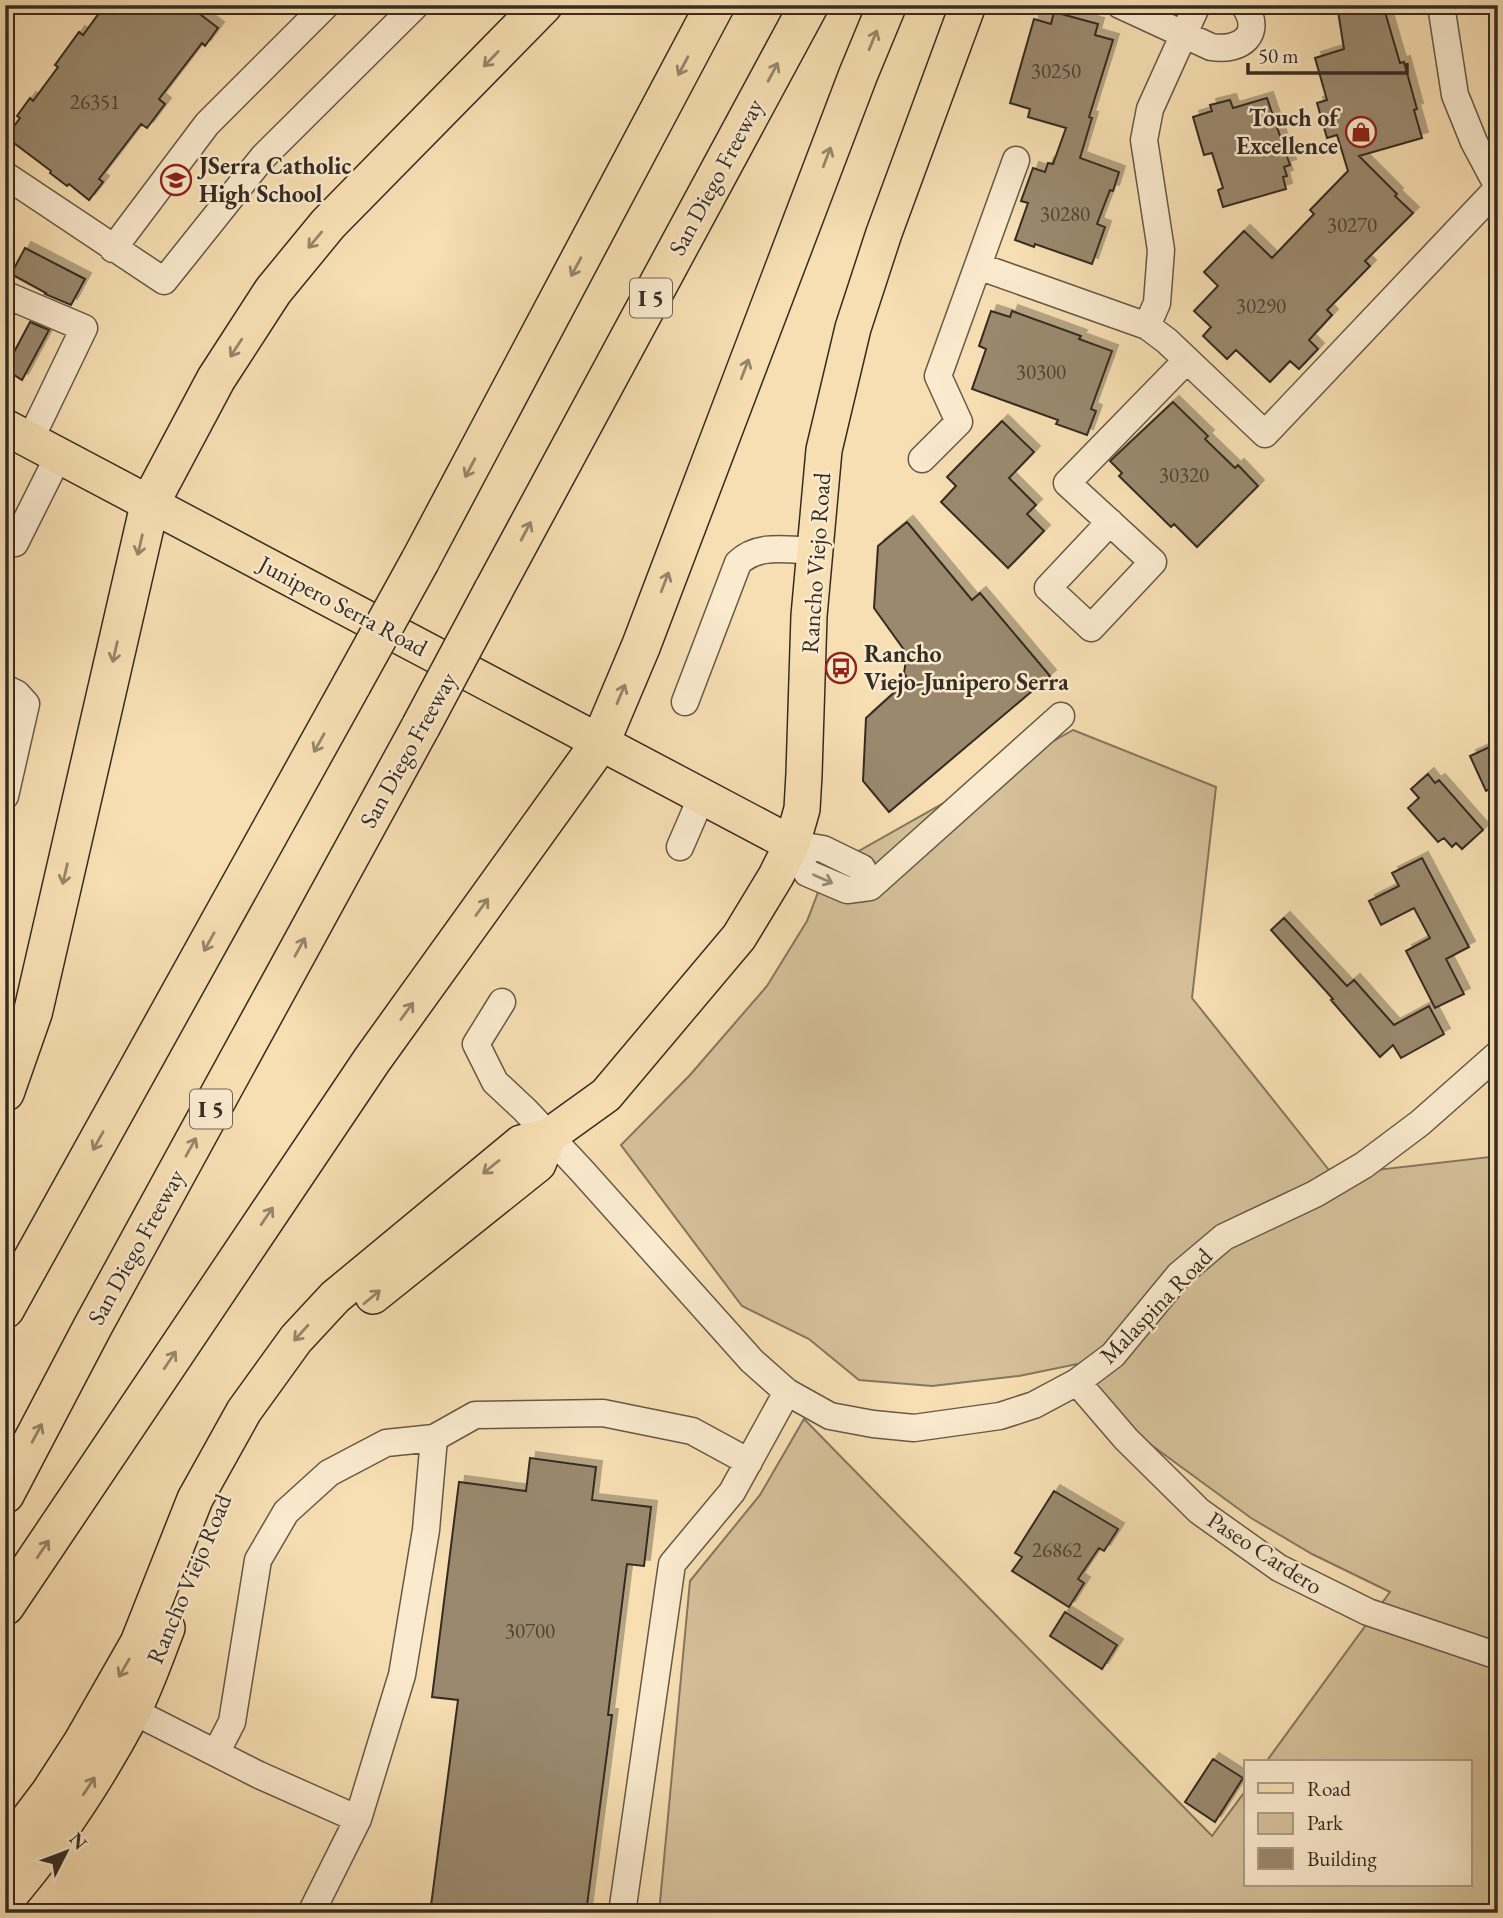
<svg xmlns="http://www.w3.org/2000/svg" width="1503" height="1918" viewBox="0 0 1503 1918" font-family="'EB Garamond',serif">
<defs>
<filter id="shadow"><feDropShadow dx="6" dy="-6" stdDeviation="0" flood-color="#0004"/></filter>
</defs>
<rect width="100%" height="100%" fill="#f7dfb3"/>
<filter id="stains"><feTurbulence type="fractalNoise" baseFrequency=".00286" numOctaves="4"/><feColorMatrix values="0 0 0 0 .2 0 0 0 0 .09 0 0 0 0 .02 0 0 0 .5 -.17"/></filter>
<radialGradient id="worn" r=".72"><stop offset=".6" stop-color="#630" stop-opacity="0"/><stop offset="1" stop-color="#630" stop-opacity=".3"/></radialGradient>
<path fill="#d6c19b" stroke="#86765f" stroke-width="2" d="M1073 730 1216 787 1192 998 1333 1175 1498 1156V1900L1461 1913H659L690 1581 760 1495 804 1419 1212 1836 1246 1790V1885H1470V1762H1266L1390 1592 1312 1554 1251 1518 1139 1436 1077 1364 1019 1376 932 1386 859 1380 809 1339 742 1306 621 1145 690 1075 767 986 807 921 827 869Z"/>
<path fill="#9a896e" stroke="#352c23" stroke-width="2" filter="url(#shadow)" d="M105 5H188L218 28 205 46 202 43 159 99 165 104 147 128 141 124 99 179 103 182 89 200 69 184 67 186 50 173 51 171 6 137 20 118 17 116 30 98 33 101 58 67 55 65 79 32 83 35Z
M1337 5H1383L1400 63 1404 62 1417 109 1414 110 1422 138 1359 156 1397 194 1395 196 1413 213 1365 261 1370 266 1327 310 1332 315 1309 340 1318 349 1299 369 1290 361 1270 382 1236 350 1227 359 1203 336 1211 327 1194 311 1218 286 1204 272 1244 231 1272 258 1314 214 1310 210 1348 171 1337 135 1327 138 1317 103 1327 100 1315 58 1344 49Z
M1054 12 1098 24 1095 35 1113 40 1089 117 1092 118 1080 158 1119 172 1113 191 1110 190 1097 224 1105 227 1092 264 1035 244 1034 247 1015 240 1028 203 1021 201 1033 168 1045 172 1048 163 1053 164 1066 128 1028 117 1030 109 1010 103 1034 19 1051 24Z
M1267 98 1290 165 1284 167 1287 176 1283 177 1286 189 1223 207 1218 190 1223 188 1212 153 1204 155 1193 117 1212 111 1210 105 1230 100 1233 108Z
M25 248 85 279 71 305 45 294 46 293 11 274Z
M991 311 1010 317 1012 311 1081 336 1079 339 1112 351 1091 409 1096 411 1087 435 1056 424 1058 420 972 389 986 349 979 346Z
M30 322 49 330 22 380 5 369Z
M1173 402 1208 436 1205 439 1235 468 1238 465 1258 486 1197 547 1174 524 1171 527 1119 476 1122 473 1110 461Z
M1002 421 1034 452 1009 478 1036 505 1027 514 1044 531 1008 568 941 502 956 486 947 477Z
M907 522 972 600 980 593 1050 676 889 812 863 781 866 718 908 680 904 673 907 654 874 608 878 546Z
M1498 743V785L1486 791 1470 756Z
M1428 774 1435 783 1439 780 1483 830 1462 849 1456 843 1452 847 1444 838 1438 842 1408 808 1419 798 1411 789Z
M1422 858 1469 947 1446 959 1464 994 1435 1008 1406 951 1430 938 1414 908 1381 925 1369 901 1399 886 1392 873Z
M1284 918 1347 986 1354 980 1394 1025 1429 1006 1444 1034 1401 1058 1393 1045 1380 1057 1331 1000 1333 999 1271 930Z
M530 1458 596 1467 592 1500 651 1507 644 1566 627 1564 608 1715H612L586 1913H430L458 1700 432 1697 459 1482 526 1491Z
M1054 1491 1118 1529 1104 1551 1099 1548 1078 1579 1084 1583 1069 1607 1012 1571 1022 1557 1015 1553Z
M1065 1612 1117 1645 1102 1669 1050 1636Z
M1213 1759 1243 1778 1215 1822 1185 1802Z"/>
<g fill="none" stroke-linecap="round" stroke-linejoin="round">
<g stroke="#665947" stroke-width="29">
<path id="minor" d="M1120 5 1211 47C1241 52 1264 34 1244 5
M1441 5 1455 95 1474 142 1498 187
M5 175 164 281 263 157 416 5
M113 249 207 124 326 5
M978 266 1147 326 1167 341 1265 434 1498 188
M5 305 11 297 84 328 30 440
M1147 326 1157 303 1161 250 1144 140 1150 109 1197 5
M922 459 959 422 938 376 1016 160
M1110 522 1048 588 1091 628 1153 562 1067 483 1186 361
M5 544 15 543 59 455
M5 688 17 694 26 704 5 796
M685 702 738 563C758 543 787 550 814 551
M792 844 807 873 847 890 870 887 1061 716
M792 844 823 849 862 868 870 887
M680 847 702 796
M502 1002 476 1044 495 1082 525 1110 582 1171 752 1361 787 1392 830 1416 873 1424 914 1428 1000 1416 1034 1405 1077 1382 1113 1355 1179 1275 1224 1237 1315 1194 1364 1165 1420 1123 1498 1054
M1077 1382 1126 1439 1199 1511 1279 1568 1368 1612 1498 1656
M133 1711 259 1775 358 1819
M216 1753 232 1722 258 1560 286 1512 329 1473 386 1443 434 1438
M311 1913 358 1819 402 1675 426 1530 434 1438 475 1415 603 1413 692 1431 749 1462
M622 1913 672 1564 732 1492 787 1392"/>
</g>
<g stroke="#352c23" stroke-width="38">
<path id="major" d="M5 427 792 844
M373 1296 538 1164 549 1136
M5 1850 49 1792 82 1741 138 1643 195 1499 244 1411 296 1339 335 1297 521 1143 549 1136 606 1095 739 937 776 876 792 844 802 809 804 774 809 616 824 450 853 328 884 233 968 5
M5 1901C54 1844 97 1779 132 1713 146 1686 156 1656 167 1628"/>
</g>
<g stroke="#352c23" stroke-width="41">
<path id="highway" d="M420 561 715 5
M493 591 809 5
M5 1092 33 1012 150 503 216 379 273 291 328 224 543 5
M5 1309 352 684
M5 1494 93 1326 421 726
M5 1606 372 1060 600 743 641 646 858 75 887 5"/>
</g>
<use href="#minor" stroke="#faeace" stroke-width="26"/>
<use href="#major" stroke="#f7dfb3" stroke-width="35"/>
<use href="#highway" stroke="#f7dfb3" stroke-width="38"/>
<g stroke="#352c23" stroke-width="41" stroke-linecap="butt">
<path id="highway-bridge" d="M352 684 420 561
M421 726 493 591"/>
</g>
<use href="#highway-bridge" stroke="#f7dfb3" stroke-width="38"/>
</g>
<defs><path id="oneway-shaft" d="M-6 0H5M1.5-3L5.5 0L1.5 3" fill="none" stroke-width="1.6" stroke-linecap="round" stroke-linejoin="round" transform="scale(1.75)"/></defs>
<g stroke="#96866b">
<use href="#oneway-shaft" transform="translate(873 40) rotate(-68)"/>
<use href="#oneway-shaft" transform="translate(491 59) rotate(134)"/>
<use href="#oneway-shaft" transform="translate(683 66) rotate(118)"/>
<use href="#oneway-shaft" transform="translate(773 72) rotate(-62)"/>
<use href="#oneway-shaft" transform="translate(827 157) rotate(-69)"/>
<use href="#oneway-shaft" transform="translate(315 240) rotate(130)"/>
<use href="#oneway-shaft" transform="translate(576 267) rotate(118)"/>
<use href="#oneway-shaft" transform="translate(236 348) rotate(123)"/>
<use href="#oneway-shaft" transform="translate(745 369) rotate(-69)"/>
<use href="#oneway-shaft" transform="translate(470 468) rotate(118)"/>
<use href="#oneway-shaft" transform="translate(526 531) rotate(-62)"/>
<use href="#oneway-shaft" transform="translate(140 545) rotate(103)"/>
<use href="#oneway-shaft" transform="translate(665 582) rotate(-69)"/>
<use href="#oneway-shaft" transform="translate(115 652) rotate(103)"/>
<use href="#oneway-shaft" transform="translate(621 694) rotate(-67)"/>
<use href="#oneway-shaft" transform="translate(319 743) rotate(119)"/>
<use href="#oneway-shaft" transform="translate(65 874) rotate(103)"/>
<use href="#oneway-shaft" transform="translate(482 907) rotate(-54)"/>
<use href="#oneway-shaft" transform="translate(209 942) rotate(119)"/>
<use href="#oneway-shaft" transform="translate(300 947) rotate(-61)"/>
<use href="#oneway-shaft" transform="translate(407 1011) rotate(-54)"/>
<use href="#oneway-shaft" transform="translate(98 1141) rotate(119)"/>
<use href="#oneway-shaft" transform="translate(191 1147) rotate(-61)"/>
<use href="#oneway-shaft" transform="translate(491 1167) rotate(141)"/>
<use href="#oneway-shaft" transform="translate(267 1216) rotate(-56)"/>
<use href="#oneway-shaft" transform="translate(372 1297) rotate(-40)"/>
<use href="#oneway-shaft" transform="translate(301 1333) rotate(132)"/>
<use href="#oneway-shaft" transform="translate(170 1360) rotate(-56)"/>
<use href="#oneway-shaft" transform="translate(37 1433) rotate(-62)"/>
<use href="#oneway-shaft" transform="translate(43 1549) rotate(-56)"/>
<use href="#oneway-shaft" transform="translate(124 1668) rotate(120)"/>
<use href="#oneway-shaft" transform="translate(89 1786) rotate(-57)"/>
</g>
<use stroke="#988b78" href="#oneway-shaft" transform="translate(823 879) rotate(24)"/>
<defs>
<g id="shop-ring" transform="scale(1.575)"><circle r="9.5" fill="#faeace" stroke="#8f2418" stroke-width="1.5"/><path d="M-5-2.5h2.3a2.7 3.5 0 0 1 5.4 0H5L5.5 6h-11ZM-1.5-2.5h3a1.5 2.3 0 0 0-3 0Z" fill="#8f2418"/></g>
<g id="school-ring" transform="scale(1.575)"><circle r="9.5" fill="#faeace" stroke="#8f2418" stroke-width="1.5"/><path d="M0-5L7-2L0 1L-7-2ZM-4 1L0 2.5L4 1V4Q0 6-4 4Z" fill="#8f2418"/></g>
<g id="bus-ring" transform="scale(1.575)"><circle r="9.5" fill="#faeace" stroke="#8f2418" stroke-width="1.5"/><path d="M-5-6H5V4H4V6H2V4H-2V6H-4V4H-5ZM-3.5-4V0h7V-4ZM-3.5 1.2v1.5H-2V1.2ZM2 1.2v1.5H3.5V1.2Z" fill="#8f2418"/></g>
</defs>
<g fill-rule="evenodd">
<use href="#shop-ring" x="1361" y="132"/>
<use href="#school-ring" x="176" y="180"/>
<use href="#bus-ring" x="841" y="668"/>
</g>
<g text-anchor="middle" stroke-width="5" stroke-linejoin="round" paint-order="stroke">
<g font-size="21" fill="#4e4336">
<text x="1056" y="78">30250</text>
<text x="95" y="109">26351</text>
<text x="1065" y="221">30280</text>
<text x="1352" y="232">30270</text>
<text x="1261" y="313">30290</text>
<text x="1041" y="379">30300</text>
<text x="1184" y="482">30320</text>
<text x="1057" y="1557">26862</text>
<text x="530" y="1638">30700</text>
</g>
<g fill="#faeace" stroke="#706556" stroke-width="2">
<rect x="630" y="278.5" width="42" height="39" rx="5"/>
<rect x="190" y="1089.5" width="42" height="39" rx="5"/>
</g>
<g font-size="23" font-weight="bold" fill="#352c23">
<text x="651" y="306">I 5</text>
<text x="211" y="1117">I 5</text>
</g>
<g font-size="24" font-weight="bold" fill="#352c23" stroke="#faeace" text-anchor="start">
<text x="1338" y="126" text-anchor="end">Touch of<tspan x="1338" dy="28">Excellence</tspan></text>
<text x="199" y="174">JSerra Catholic<tspan x="199" dy="28">High School</tspan></text>
<text x="864" y="662">Rancho<tspan x="864" dy="28">Viejo-Junipero Serra</tspan></text>
</g>
<g font-size="24" fill="#352c23" stroke="#faeace">
<text transform="translate(716 177) rotate(-62)" y="8">San Diego Freeway</text>
<text transform="translate(816 563) rotate(-86)" y="8">Rancho Viejo Road</text>
<text transform="translate(343 606) rotate(28)" y="8">Junipero Serra Road</text>
<text transform="translate(408 750) rotate(-61)" y="8">San Diego Freeway</text>
<text transform="translate(136 1247) rotate(-61)" y="8">San Diego Freeway</text>
<text transform="translate(1156 1306) rotate(-46)" y="8">Malaspina Road</text>
<text transform="translate(1265 1553) rotate(33)" y="8">Paseo Cardero</text>
<text transform="translate(189 1579) rotate(-67)" y="8">Rancho Viejo Road</text>
</g>
</g>
<rect width="1503" height="1918" fill="none" stroke="#f7dfb3" stroke-width="28"/>
<rect x="7" y="7" width="1489" height="1904" fill="none" stroke="#352c23" stroke-width="3.5"/>
<rect x="14" y="14" width="1475" height="1890" fill="none" stroke="#352c23" stroke-width="2"/>
<rect x="1244" y="1760" width="228" height="126" fill="#faeace" stroke="#ab9e8a" stroke-width="2"/>
<rect x="1258" y="1783" width="35" height="10" fill="#f7dfb3" stroke="#ab9e8a" stroke-width="2"/>
<text x="1307" y="1796" font-size="21" fill="#352c23">Road</text>
<rect x="1258" y="1813" width="35" height="21" fill="#d6c19b" stroke="#ab9e8a" stroke-width="2"/>
<text x="1307" y="1830" font-size="21" fill="#352c23">Park</text>
<rect x="1258" y="1848" width="35" height="21" fill="#9a896e" stroke="#ab9e8a" stroke-width="2"/>
<text x="1307" y="1866" font-size="21" fill="#352c23">Building</text>
<g transform="translate(66 1852) rotate(48)" stroke="#faeace" stroke-width="5" paint-order="stroke">
<path d="M0-5L12 26L0 18L-12 26Z" fill="#352c23"/>
<text y="-10" font-size="19" font-weight="bold" text-anchor="middle" fill="#352c23">N</text>
</g>
<path d="M1248 63v10h159v-10" fill="none" stroke="#352c23" stroke-width="3.5"/>
<text x="1258" y="63" font-size="21" fill="#352c23" stroke="#faeace" stroke-width="5" paint-order="stroke">50 m</text>
<rect width="100%" height="100%" filter="url(#stains)"/>
<rect width="100%" height="100%" fill="url(#worn)"/>
</svg>
